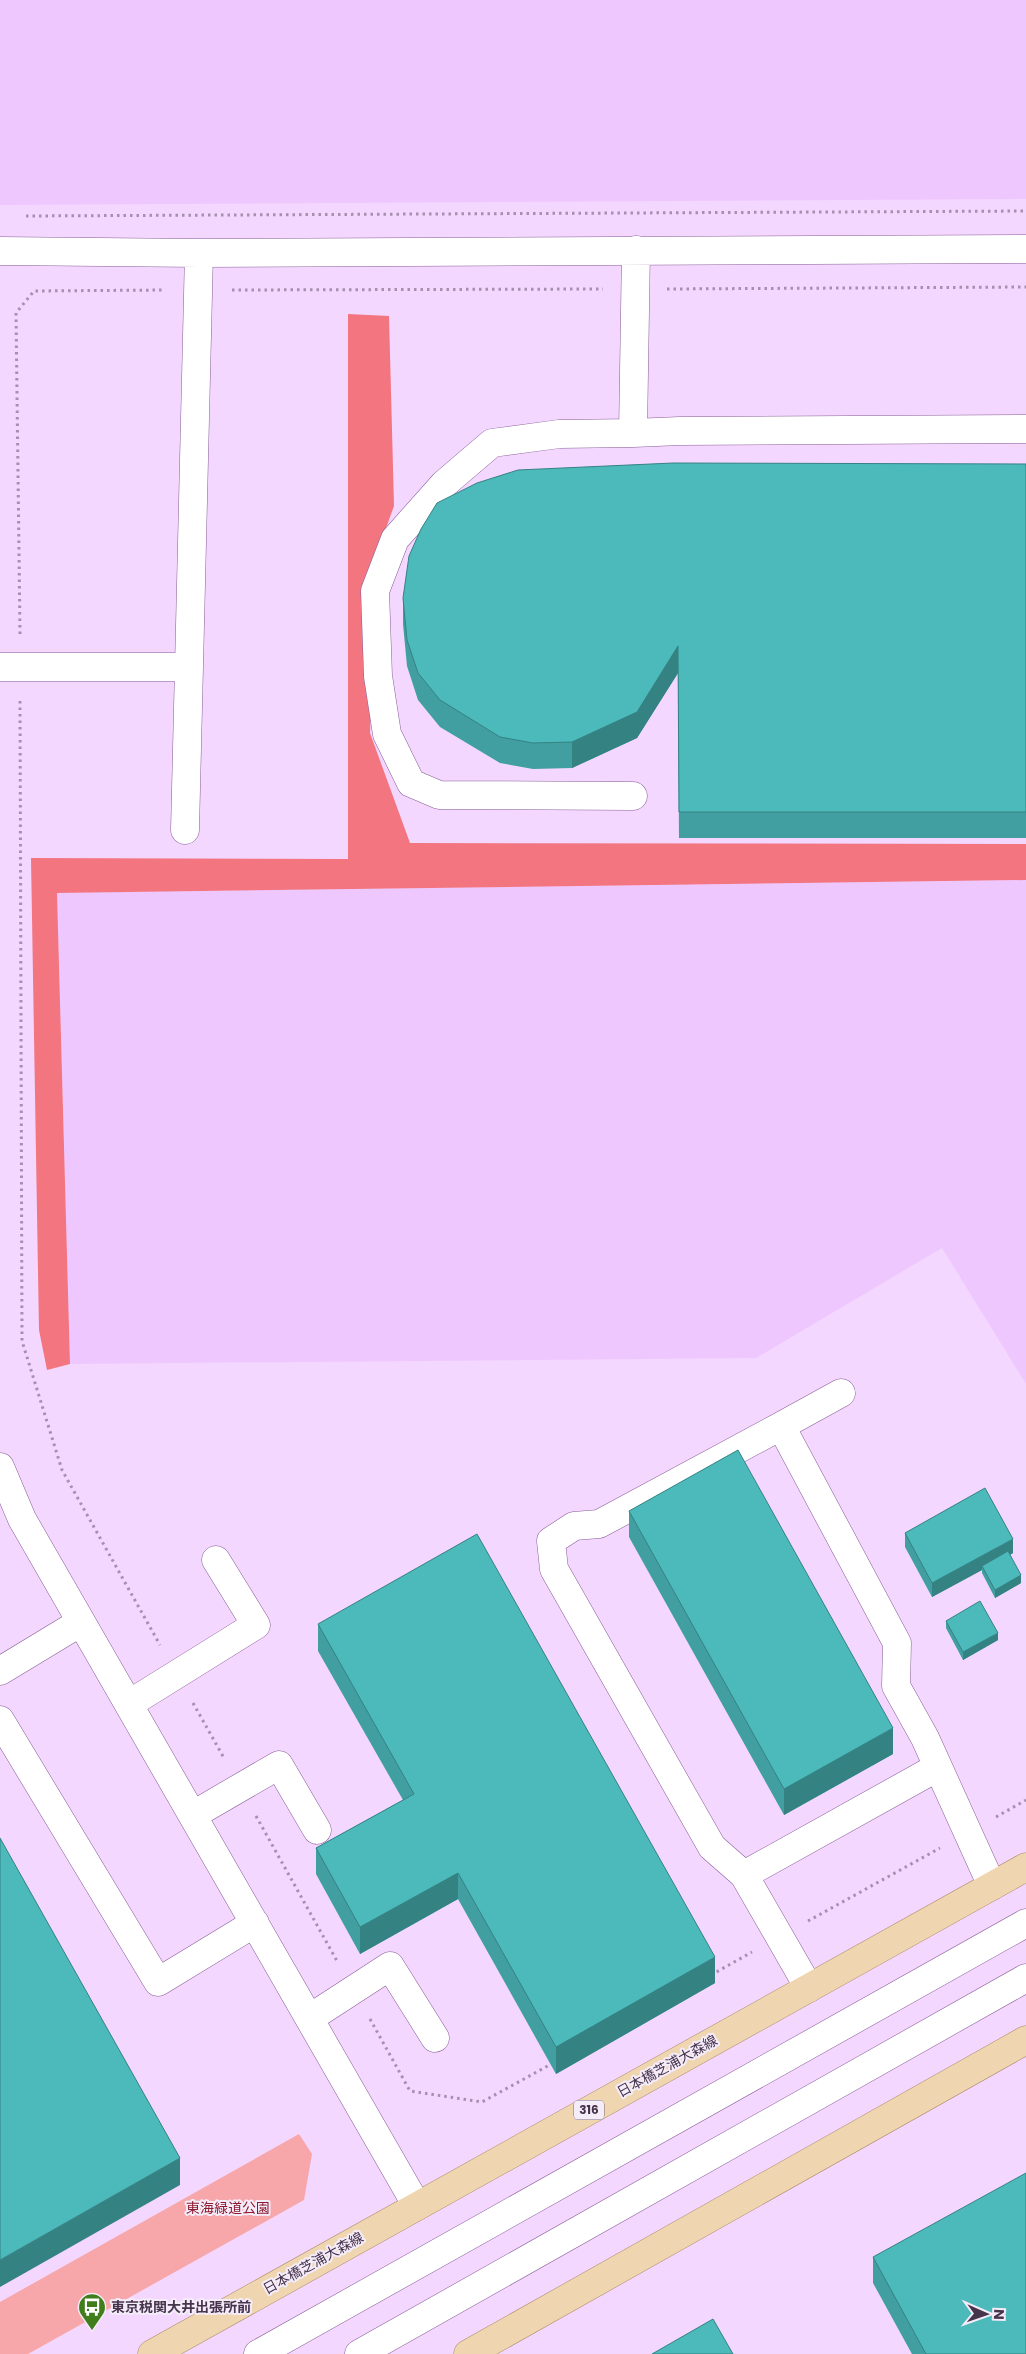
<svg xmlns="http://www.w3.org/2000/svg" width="1026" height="2354" viewBox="0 0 1026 2354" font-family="Poppins,'Noto Sans JP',sans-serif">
<rect width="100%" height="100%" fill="#f3d7fe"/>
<path fill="#efc7ff" d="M0 0H1026V199L0 205Z
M1026 880V1384L942 1248 756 1358 70 1364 57 893Z"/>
<path fill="#f7a7aa" d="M299 2134 312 2154 304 2200 28 2354H0V2302Z"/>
<path fill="#f27580" d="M348 314 389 316 394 506 377 553 370 733 410 843 1026 844V880L57 893 70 1364 47 1370 39 1330 31 858 348 859Z"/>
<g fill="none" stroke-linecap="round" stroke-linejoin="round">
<g stroke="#885e97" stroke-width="29">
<path id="minor" d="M636 250 633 433 680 431 1026 429
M0 251 199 253 1026 249
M633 433 559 434 492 443 444 484 395 539 375 591 378 676 387 734 411 783 439 795 633 796
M0 667H189L199 253
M185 830 189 667
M781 1426 841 1393
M0 1467 22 1519 417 2206
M0 1671 81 1622
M129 1704 256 1625 216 1560
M0 1720 158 1982 255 1923
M193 1815 279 1765 317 1830
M744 1875 938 1767
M809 1988 744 1875 712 1847 554 1569 551 1541 574 1526 599 1524 781 1426 897 1643 896 1686 925 1738 992 1886
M310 2018 390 1966 435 2038
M258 2354 1026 1923
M359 2354 1026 1978"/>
</g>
<g stroke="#ad8b6b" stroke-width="29">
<path id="major" d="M152 2354 1026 1867
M468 2354 1026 2040"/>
</g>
<path stroke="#a78fb0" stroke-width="3" stroke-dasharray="2.5 4" stroke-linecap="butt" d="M26 216 1026 211
M667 289 1026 287
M232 290 603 289
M20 634 16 313 34 291 165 290
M20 701 22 1341 62 1470 160 1645
M193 1703 224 1758
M256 1816 337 1961
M996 1817 1026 1800
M808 1921 940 1848
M711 1975 752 1952
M370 2019 410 2091 482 2102 553 2063"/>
<use href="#minor" stroke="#fff" stroke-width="28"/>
<use href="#major" stroke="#efd6b0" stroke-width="28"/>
</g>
<path fill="#419fa1" d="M1026 464V838H679L678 673 637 738 572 768 533 769 500 763 440 727 418 700 407 666 403 624V598Z
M629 1511 893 1754 784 1815 629 1537Z
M905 1533 1013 1553 1010 1555 1021 1583 995 1598 982 1573V1570L932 1597 905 1547Z
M946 1621 998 1640 963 1660 946 1628Z
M318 1624 715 1983 556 2074 458 1899 360 1954 316 1874V1848L403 1800 318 1651Z
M873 2257 1026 2354H912L873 2283Z"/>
<path fill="#358283" d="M678 646V673L637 738 572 768V742Z
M1013 1539V1553L984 1569 982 1566V1570L932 1597V1583Z
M1021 1575V1583L995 1598V1590Z
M998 1633V1640L963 1660V1652Z
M893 1728V1754L784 1815V1789Z
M458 1873V1899L360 1954V1927Z
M715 1957V1983L556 2074V2047Z
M180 2158V2185L0 2287V2260Z"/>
<path fill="#4cb9bb" stroke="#358283" d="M673 463 1026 464V812H679L678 646 637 712 572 742 533 743 500 737 440 700 418 673 407 640 403 598 409 556 421 529 437 503 477 483 518 470Z
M738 1450 893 1728 784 1789 629 1511Z
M985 1488 1013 1539 932 1583 905 1533Z
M477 1534 715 1957 556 2047 458 1873 360 1927 316 1848 414 1794 318 1624Z
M1008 1551 1021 1575 995 1590 982 1566Z
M980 1601 998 1633 963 1652 946 1621Z
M0 1838 180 2158 0 2260Z
M1026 2173V2354H926L873 2257Z
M713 2319 733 2354H652Z"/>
<defs>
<g id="bus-pin" transform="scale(1.4375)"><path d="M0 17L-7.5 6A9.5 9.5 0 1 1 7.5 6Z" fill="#407e1c" stroke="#f5ecf9"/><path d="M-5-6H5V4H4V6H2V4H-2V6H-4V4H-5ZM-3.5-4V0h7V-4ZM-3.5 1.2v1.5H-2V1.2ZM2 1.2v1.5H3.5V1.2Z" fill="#fff"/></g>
</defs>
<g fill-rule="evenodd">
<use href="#bus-pin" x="92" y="2307"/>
</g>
<g text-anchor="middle" stroke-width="4" stroke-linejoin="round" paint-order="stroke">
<rect fill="#f5ecf9" stroke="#7a6b81" stroke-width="1" x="574" y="2100.5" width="30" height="19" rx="4"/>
<g font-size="12" font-weight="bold" fill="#46344d">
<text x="589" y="2114">316</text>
</g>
<g font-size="14" fill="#46344d" stroke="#f5ecf9">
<text transform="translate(667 2066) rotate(-29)" y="5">日本橋芝浦大森線</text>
<text transform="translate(313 2263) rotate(-29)" y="5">日本橋芝浦大森線</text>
</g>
<g font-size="14" fill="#8c1b30" stroke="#f5ecf9">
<text x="228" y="2213">東海緑道公園</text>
</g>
<g font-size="14" font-weight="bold" fill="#46344d" stroke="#f5ecf9" text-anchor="start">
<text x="111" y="2312">東京税関大井出張所前</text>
</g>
</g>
<g transform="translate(986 2314) rotate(92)" stroke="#f5ecf9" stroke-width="4" paint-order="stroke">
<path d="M0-4L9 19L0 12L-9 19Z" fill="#46344d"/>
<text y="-8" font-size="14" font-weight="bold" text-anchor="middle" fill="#46344d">N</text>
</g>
</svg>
